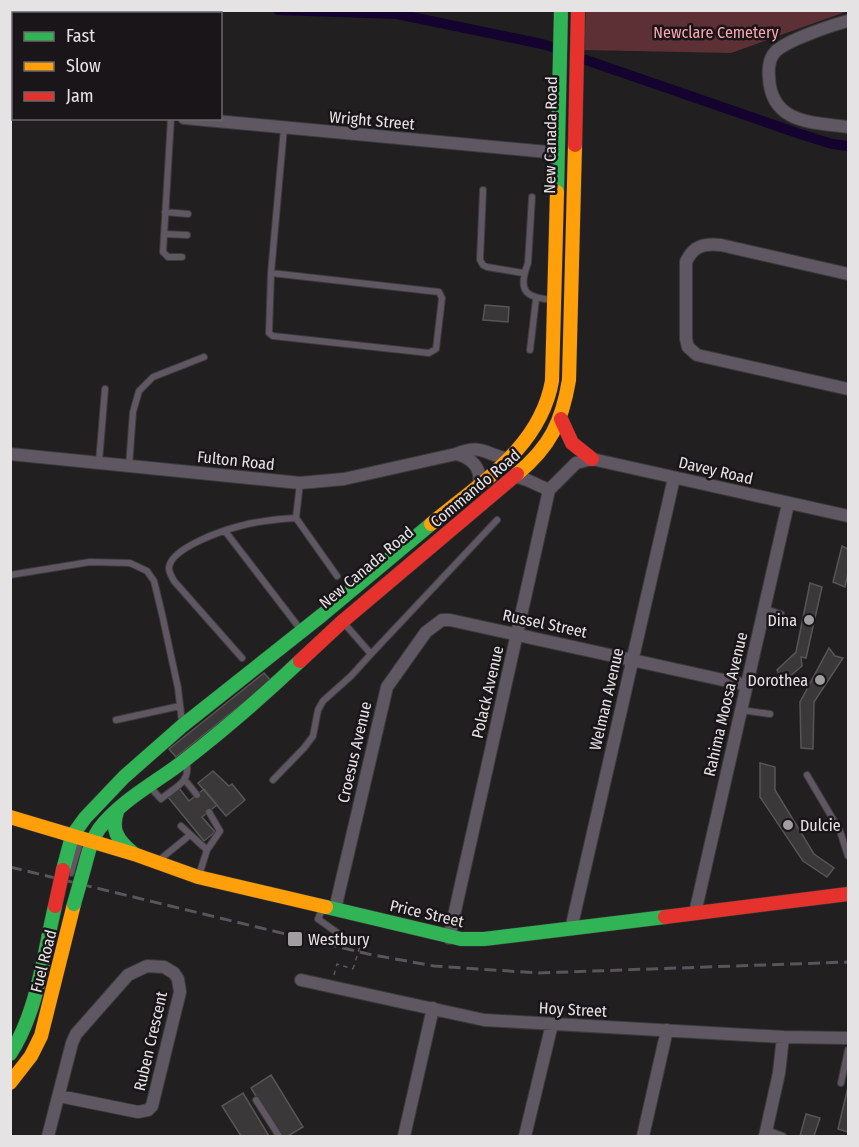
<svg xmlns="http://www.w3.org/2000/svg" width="859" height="1147" viewBox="0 0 859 1147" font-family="'Fira Sans Condensed',sans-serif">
<rect width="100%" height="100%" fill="#211f20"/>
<path fill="#5d3036" d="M586 11H848L731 53 584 50Z"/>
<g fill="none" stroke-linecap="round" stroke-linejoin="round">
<path stroke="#14032f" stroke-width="10" d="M278 10 397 14 542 44 552 47
M586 60 797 133 832 144 848 146"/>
</g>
<path fill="#3a3839" stroke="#575556" stroke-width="1.5" d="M485 305 509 307 508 322 483 320Z
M842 546 848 549V573L845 587 833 582Z
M810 583 822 587 806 658 801 657 802 666 783 682 777 670 796 652Z
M829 648 835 656 843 658 814 702 813 749 801 748 800 702Z
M264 673 271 681 176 757 169 749Z
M760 763 775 767V790L814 854 834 868 827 877 803 861 760 797Z
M213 771 229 786 232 784 245 800 226 816 198 783Z
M179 788 189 801 204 789 217 805 202 817 215 832 204 841 168 797Z
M271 1075 303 1127 288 1136H280L251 1088Z
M848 1087V1132L838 1129Z
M243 1093 269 1136H241L222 1106Z
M806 1114 820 1118 814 1136H800Z"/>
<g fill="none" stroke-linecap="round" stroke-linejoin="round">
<g stroke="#3d3a3c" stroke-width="8">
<path id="lane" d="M171 118 163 252 168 257H182
M483 190 480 260 483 265 487 267 523 273
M532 197 528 263C517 292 526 298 554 300
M165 212 188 214
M164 234 187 235
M271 273 439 292 442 298 436 349 429 353 273 336 269 333 271 273 284 128
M530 350 536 299
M99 462 105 389
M129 466 133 412 139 391 153 377 204 357
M296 518 337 576
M225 531 301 630
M10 575 90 562 130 563 147 571 154 581 162 614 178 688 182 722
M765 609 781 614
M371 654 497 520
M242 658 174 581C172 577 169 573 169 568 170 548 224 530 240 526 258 521 278 519 296 518L300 483
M741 710 770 714
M116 720 180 706
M807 775 840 831 848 856
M185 780 197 795
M273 780 304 748 313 736 318 710 323 701 351 676 371 654 343 622
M149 786 161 799C175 787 192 782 186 761
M181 826 207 850
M158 861 190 835
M71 873 81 839
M199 875 207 850 220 831 209 812
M323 907 318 919 346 939
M841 1083 848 1050
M256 1100 279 1136
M767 1130 783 1136"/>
</g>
<g stroke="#3d3a3c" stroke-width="14">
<path id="street" d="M848 21C832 25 788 40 776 51 769 58 768 67 769 77 771 124 812 122 848 127
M10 102H14
M184 118 558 153
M848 274 721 245C704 243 693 246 686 262V339L688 347 697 355 848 389
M10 454 300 483 344 479 456 454C483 443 485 455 509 459
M456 454C472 458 482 468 479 485
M515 476 527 480 549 490
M335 909 387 687 426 632 442 620H450L746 685
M695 913 788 504
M571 929 674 478
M449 938 549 490 576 463 592 459 848 516
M301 980 484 1020 783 1037 848 1038
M48 1136 72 1043 76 1034 128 975 147 966 164 967 174 973 178 979 180 992 152 1106 148 1110 138 1112 59 1096
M404 1136 433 1008
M525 1136 552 1024
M643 1136 667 1030
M765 1136 779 1073 783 1037"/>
</g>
<g stroke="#3d3a3c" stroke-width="15">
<path id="fast" d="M557 192 561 10
M118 809C110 829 117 840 133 853
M63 870 72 836 85 818 124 777 182 726 322 615 431 524
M82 876C87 860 89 843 99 829 121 800 157 782 185 760 225 729 264 695 300 661
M326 907 461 939H484L665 917
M10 1054C37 1014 44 953 55 906"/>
</g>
<g stroke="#3d3a3c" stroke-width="15">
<path id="slow" d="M517 474C550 447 562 422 569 380L575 145
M431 524C480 483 540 448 552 381L557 192
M10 817 134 854 198 877 326 907
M10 1083 31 1056 41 1036 74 904"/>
</g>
<g stroke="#3d3a3c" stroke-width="15">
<path id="jam" d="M575 145 578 10
M561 419 572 443 592 459
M300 661 343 621 517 474
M665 917 848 894"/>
</g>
<path stroke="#5c575e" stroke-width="1.5" stroke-dasharray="4.5 4.5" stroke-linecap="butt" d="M353 941 361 943
M334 975 337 964 353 969"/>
<use href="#lane" stroke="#5f5762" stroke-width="6"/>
<use href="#street" stroke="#5f5762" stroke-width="12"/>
<use href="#fast" stroke="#30b455" stroke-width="14"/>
<use href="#slow" stroke="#ff9f0a" stroke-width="14"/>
<use href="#jam" stroke="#e5322d" stroke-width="14"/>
<path stroke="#59555b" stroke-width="3" stroke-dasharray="12 6" stroke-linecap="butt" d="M10 867 368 954 434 966 538 973 848 962"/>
<g stroke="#3d3a3c" stroke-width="15" stroke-linecap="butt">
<path id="fast-bridge" d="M74 904 82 876"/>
</g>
<g stroke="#3d3a3c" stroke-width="15" stroke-linecap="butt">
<path id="jam-bridge" d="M55 906 63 870"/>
</g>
<path stroke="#5c575e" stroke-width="1.5" stroke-dasharray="4.5 4.5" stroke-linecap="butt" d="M353 969 361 943"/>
<use href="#fast-bridge" stroke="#30b455" stroke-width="14"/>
<use href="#jam-bridge" stroke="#e5322d" stroke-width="14"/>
</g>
<g fill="#a19ea0" stroke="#191518" stroke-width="2">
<circle cx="809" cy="620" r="6"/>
<circle cx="820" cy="680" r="6"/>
<circle cx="788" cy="825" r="6"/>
<rect x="287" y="931" width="16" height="16" rx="3"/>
</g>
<g text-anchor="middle" stroke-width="5" stroke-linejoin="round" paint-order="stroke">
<g font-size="16" fill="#faa7ae" stroke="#191518">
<text x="716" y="38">Newclare Cemetery</text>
</g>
<g font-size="16" fill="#e6e3e5" stroke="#191518">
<text transform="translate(372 120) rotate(5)" y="6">Wright Street</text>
<text transform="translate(550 135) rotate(-89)" y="6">New Canada Road</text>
<text transform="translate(236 460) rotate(6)" y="6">Fulton Road</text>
<text transform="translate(716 470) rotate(13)" y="6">Davey Road</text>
<text transform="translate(475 488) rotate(-40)" y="6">Commando Road</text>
<text transform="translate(366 567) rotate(-40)" y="6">New Canada Road</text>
<text transform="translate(545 623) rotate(12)" y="6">Russel Street</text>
<text transform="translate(487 692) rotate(-77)" y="6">Polack Avenue</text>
<text transform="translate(606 699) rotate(-77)" y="6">Welman Avenue</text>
<text transform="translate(725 704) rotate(-77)" y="6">Rahima Moosa Avenue</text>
<text transform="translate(354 752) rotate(-77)" y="6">Croesus Avenue</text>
<text transform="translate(427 913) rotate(13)" y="6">Price Street</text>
<text transform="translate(43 961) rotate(-76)" y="6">Fuel Road</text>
<text transform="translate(573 1009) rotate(3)" y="6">Hoy Street</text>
<text transform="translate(150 1041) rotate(-77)" y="6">Ruben Crescent</text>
</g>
<g font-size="16" fill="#e6e3e5" stroke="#191518" text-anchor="end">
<text x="797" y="626">Dina</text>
<text x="808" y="686">Dorothea</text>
<text x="800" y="831" text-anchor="start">Dulcie</text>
<text x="308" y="945" text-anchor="start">Westbury</text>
</g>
</g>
<rect width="859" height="1147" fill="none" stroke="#e6e3e5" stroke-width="24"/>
<rect x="12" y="12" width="210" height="108" fill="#191518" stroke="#6b676a" stroke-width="1.5"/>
<rect x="24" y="32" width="30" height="9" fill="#30b455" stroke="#6b676a" stroke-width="1.5"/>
<text x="66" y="42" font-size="18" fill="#e6e3e5">Fast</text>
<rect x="24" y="62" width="30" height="9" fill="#ff9f0a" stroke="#6b676a" stroke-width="1.5"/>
<text x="66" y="72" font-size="18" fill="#e6e3e5">Slow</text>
<rect x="24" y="92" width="30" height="9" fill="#e5322d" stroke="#6b676a" stroke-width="1.5"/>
<text x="66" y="102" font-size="18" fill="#e6e3e5">Jam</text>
</svg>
